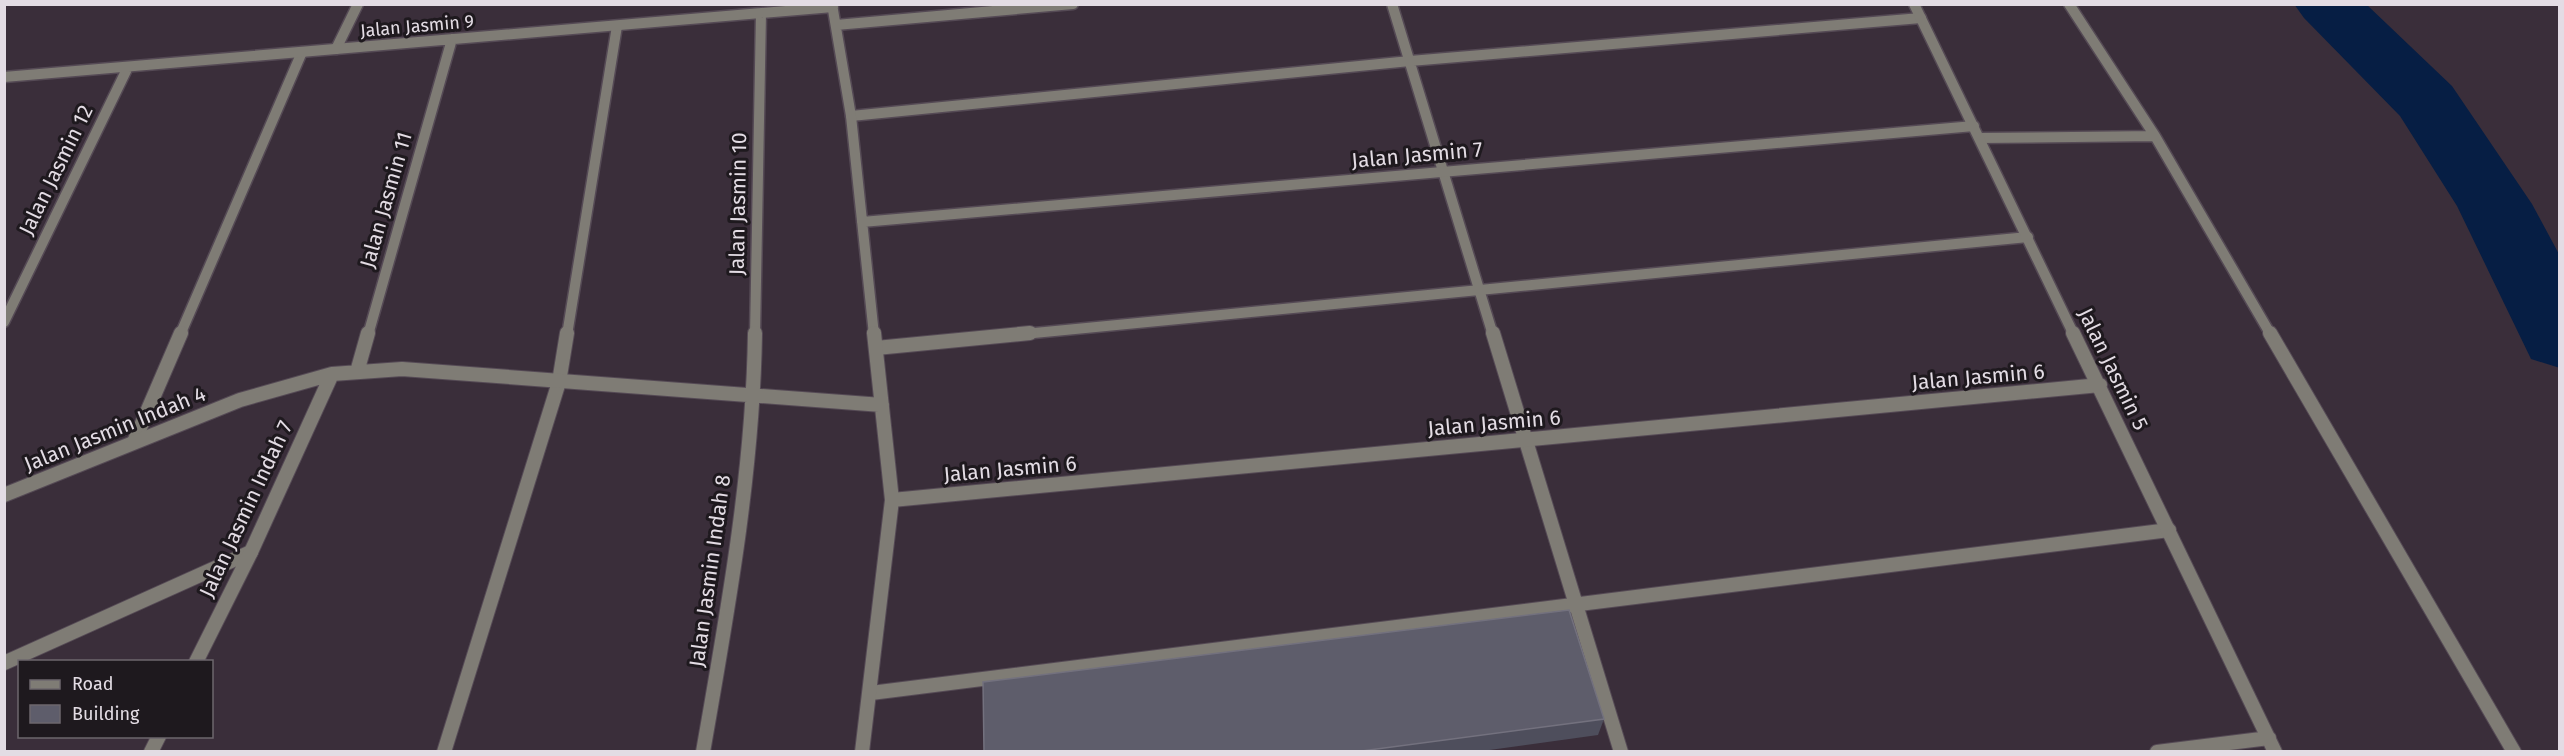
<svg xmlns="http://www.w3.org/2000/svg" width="2564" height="756" viewBox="0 0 2564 756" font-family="'Fira Sans',sans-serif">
<rect width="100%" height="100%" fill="#3a2e3a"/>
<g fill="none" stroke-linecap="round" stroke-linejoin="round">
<path fill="#061e44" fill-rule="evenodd" d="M2294 4H2366L2452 86 2532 204 2560 256V368L2531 359 2457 206 2400 116 2304 18Z"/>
<g stroke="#554a55" stroke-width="13">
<path id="service-far1" d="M1392 4 1493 335
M2069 4 2155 136 2271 335
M336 49 358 4
M851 116 1410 61 1921 18
M1980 138 2155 136
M180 335 302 52
M567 335 617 26
M1014 335 2028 237"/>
</g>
<g stroke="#554a55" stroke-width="16">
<path id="service" d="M1493 333 1621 752
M2270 333 2514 752
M876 348 1030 333
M134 442 181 333
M4 663 251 552
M871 693 2169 530
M444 752 559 382 567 333"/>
</g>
<g stroke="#554a55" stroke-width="13">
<path id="minor-far1" d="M832 4 851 116 874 335
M1914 4 2074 335
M836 25 1073 4
M4 77 833 7
M862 222 1974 126
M4 322 128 67
M368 335 452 39
M755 335 761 13"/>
</g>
<g stroke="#554a55" stroke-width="16">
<path id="minor" d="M2073 333 2275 752
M357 372 368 333
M4 495 240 400 332 374 402 369 882 405
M892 500 2100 385
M196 662 251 552 332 374
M151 752 159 736
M703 752C727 614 753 474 755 333
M862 752 892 500 874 333
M2157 752 2269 738"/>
</g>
<use href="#service-far1" stroke="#7f7c75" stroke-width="10"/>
<use href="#service" stroke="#7f7c75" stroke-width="14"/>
<use href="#minor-far1" stroke="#7f7c75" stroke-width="10"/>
<use href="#minor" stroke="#7f7c75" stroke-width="14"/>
</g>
<path fill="#4e4e5c" d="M1604 719 1598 735 1475 752H984Z"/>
<path fill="#5e5d6b" stroke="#73717e" stroke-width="1.5" d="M1569 610 1604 719 1354 752H984L983 682Z"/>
<g text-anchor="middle" stroke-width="6" stroke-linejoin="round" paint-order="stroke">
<g font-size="18" fill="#e3dce4" stroke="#1e191e">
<text transform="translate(417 26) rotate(-5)" y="6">Jalan Jasmin 9</text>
</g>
<g font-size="21" fill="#e3dce4" stroke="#1e191e">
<text transform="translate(1417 155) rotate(-5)" y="7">Jalan Jasmin 7</text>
<text transform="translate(56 170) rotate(-64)" y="7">Jalan Jasmin 12</text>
<text transform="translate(386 200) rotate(-74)" y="7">Jalan Jasmin 11</text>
<text transform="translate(738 204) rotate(-89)" y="7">Jalan Jasmin 10</text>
<text transform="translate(2113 369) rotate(64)" y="7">Jalan Jasmin 5</text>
<text transform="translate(1978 377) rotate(-5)" y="7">Jalan Jasmin 6</text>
<text transform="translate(1494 423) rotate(-5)" y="7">Jalan Jasmin 6</text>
<text transform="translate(115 429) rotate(-22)" y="7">Jalan Jasmin Indah 4</text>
<text transform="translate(1010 469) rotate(-5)" y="7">Jalan Jasmin 6</text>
<text transform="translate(246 509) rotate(-65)" y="7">Jalan Jasmin Indah 7</text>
<text transform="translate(710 571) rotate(-82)" y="7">Jalan Jasmin Indah 8</text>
</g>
</g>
<rect width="2564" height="756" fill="none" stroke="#e3dce4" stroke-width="12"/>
<rect x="18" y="660" width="195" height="78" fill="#1e191e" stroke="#6d676d" stroke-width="1.5"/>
<rect x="30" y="680" width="30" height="9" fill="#7f7c75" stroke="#6d676d" stroke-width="1.5"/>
<text x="72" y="690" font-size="18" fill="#e3dce4">Road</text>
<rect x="30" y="705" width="30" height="18" fill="#5e5d6b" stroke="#6d676d" stroke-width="1.5"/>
<text x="72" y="720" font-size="18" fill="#e3dce4">Building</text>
</svg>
